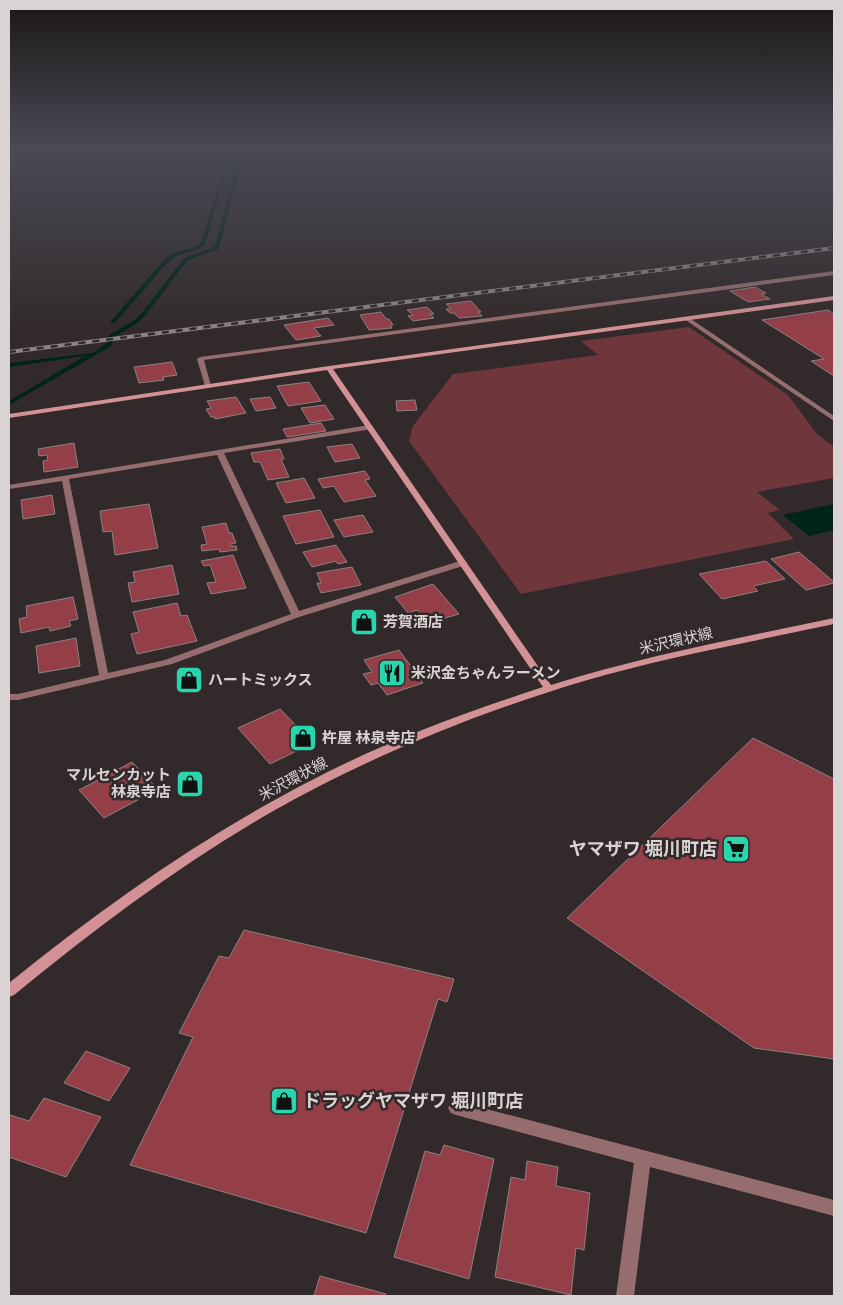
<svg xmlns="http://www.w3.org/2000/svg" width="843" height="1305" viewBox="0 0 843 1305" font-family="'Roboto Condensed','Noto Sans JP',sans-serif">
<rect width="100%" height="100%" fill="#322a2a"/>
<path fill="#6f373c" d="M689 327 788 395 817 434 834 447V478L757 492 780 510 768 513 794 539 521 594 409 441 413 426 453 374 598 355 581 341Z"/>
<path fill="#00241a" d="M834 504V530L809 536 783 515Z"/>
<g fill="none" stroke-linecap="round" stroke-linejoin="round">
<path fill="#00241a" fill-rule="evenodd" d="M230 149H234L222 188 219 189Z
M241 149H245L219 249 188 260 145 316 136 324 114 337 111 346 9 405V401L85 356 9 367V363L92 353 106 344 109 335 132 322 141 314 184 258 215 247Z
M218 193 220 194 205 245 196 250 178 255 167 263 115 323H111V321L163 261 174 253 192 248 201 243 216 194Z"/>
</g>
<path fill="#943e48" stroke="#8c8282" d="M755 287 766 293 761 294 770 299 748 302 730 291Z
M471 301 481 312H478L482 316 459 318 454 313H450L446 309H451L446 304Z
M427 307 434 314H430L434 318 413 321 408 316 413 315 407 310Z
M828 310 834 314V376L811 361 824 359 762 320Z
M381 312 386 319H389L393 325H390L392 328 369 330 360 315Z
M328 318 334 325 314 328 321 336 296 340 284 325Z
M172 362 177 375 163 377 164 380 139 383 134 367Z
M309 382 321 401 288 406 277 386Z
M236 397 246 413 215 419V417H211L206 409 211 408 207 401Z
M270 397 276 408 256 411 250 399Z
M415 400 417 410 397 411 396 401Z
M325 405 334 419 310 423 301 408Z
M321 423 326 431 287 437 283 429Z
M74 443 78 467 44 472 43 461 48 460 47 455 39 456 38 449Z
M352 444 360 458 335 462 327 447Z
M280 449 284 459H281L289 477 268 480 260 462H254L251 453Z
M365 471 370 479 365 480 376 496 344 502 334 486 323 488 318 479Z
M304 478 315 498 286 503 276 483Z
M52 495 55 514 23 519 21 500Z
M149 504 158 548 115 555 112 531 103 532 100 511Z
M320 510 334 537 296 544 283 516Z
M363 515 373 532 344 537 334 520Z
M226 523 229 533H232L236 543 230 544 231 546H236L237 550 220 552 219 549 202 551 201 545 207 544 202 527Z
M336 545 347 562 338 564 336 561 312 567 303 552Z
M799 552 834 582V583L806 590 771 559Z
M233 555 246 588 211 594 207 583 216 582 210 565 204 566 201 561Z
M766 561 785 579 753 586 758 591 722 599 699 574Z
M172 565 179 594 132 602 128 583 135 582 133 572Z
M352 567 361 585 321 593 317 583H321L317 573Z
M433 584 459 614 428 623 417 610 408 613 395 597Z
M73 597 78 619 69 621 71 626 50 631 49 627 21 633 19 619 27 617 26 606Z
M177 603 181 616 187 615 197 641 137 654 131 634 139 632 133 612Z
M76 638 80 666 39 673 36 646Z
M399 650 423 683 387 695 378 683 371 685 363 674 372 672 364 660Z
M280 709 313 743 270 764 238 728Z
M753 738 834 779V1059L754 1048 567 918Z
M132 762 158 789 104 818 79 790Z
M244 930 454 979 447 1002 438 999 366 1233 130 1165 193 1037 179 1033 219 956 229 958Z
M86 1051 130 1068 109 1101 64 1083Z
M44 1098 101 1117 66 1177 9 1157V1118L10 1115 29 1121Z
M444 1145 494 1159 469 1279 394 1257 425 1151 440 1155Z
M527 1161 558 1167 556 1186 590 1193 584 1250 576 1248 571 1295 495 1277 511 1177 525 1180Z
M320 1276 386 1294 385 1296H314Z"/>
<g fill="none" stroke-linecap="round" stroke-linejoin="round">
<path fill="#966d6f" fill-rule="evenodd" d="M684 317H688L834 416V421L684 319Z"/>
<path fill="#966d6f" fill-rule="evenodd" d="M834 271V275L204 360 211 386 208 388 205 386 197 359 200 357Z
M369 425H372V429L224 453 299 611 460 561H466L467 563 466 565 299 617 172 664 18 700H9V694H18L99 675 62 481 9 489V485ZM217 455 291 614 165 660 108 673 69 479Z
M456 1101 834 1200V1216L650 1167 634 1296H616L634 1163 456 1115 451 1113 448 1108 451 1103Z"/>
<path fill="#d29194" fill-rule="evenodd" d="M834 296V300L333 369 551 685C644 656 739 638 834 618V624C751 642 666 657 584 681 477 713 373 755 275 810 182 863 97 927 14 995L9 997V983C104 906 204 835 314 779 387 741 464 713 543 687L327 370 9 418V414L329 366Z"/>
<g stroke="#8b8484" stroke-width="4">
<path id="rail" d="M9 352 834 248"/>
</g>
<use href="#rail" stroke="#322a2a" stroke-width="2.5" stroke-dasharray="7" stroke-linecap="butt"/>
</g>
<linearGradient id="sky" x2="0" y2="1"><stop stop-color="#1c1717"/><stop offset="0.45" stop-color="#494a55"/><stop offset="1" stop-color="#494a55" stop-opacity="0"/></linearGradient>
<rect width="843" height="331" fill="url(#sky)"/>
<defs>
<g id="shop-square" transform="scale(1.4375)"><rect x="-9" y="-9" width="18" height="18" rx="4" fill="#28d5ad" stroke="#322a2a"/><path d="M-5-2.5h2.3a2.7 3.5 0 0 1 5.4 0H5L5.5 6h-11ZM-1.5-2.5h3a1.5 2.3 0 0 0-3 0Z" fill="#111"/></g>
<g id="restaurant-square" transform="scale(1.4375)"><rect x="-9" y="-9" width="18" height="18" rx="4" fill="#28d5ad" stroke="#322a2a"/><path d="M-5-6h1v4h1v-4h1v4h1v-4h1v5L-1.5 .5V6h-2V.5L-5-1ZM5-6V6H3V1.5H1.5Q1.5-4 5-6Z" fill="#111"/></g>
<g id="supermarket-square" transform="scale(1.4375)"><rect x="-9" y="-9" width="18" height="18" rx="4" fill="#28d5ad" stroke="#322a2a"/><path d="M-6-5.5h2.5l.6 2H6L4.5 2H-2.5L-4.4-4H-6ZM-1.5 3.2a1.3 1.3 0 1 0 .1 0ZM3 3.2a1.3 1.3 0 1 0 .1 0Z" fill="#111"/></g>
</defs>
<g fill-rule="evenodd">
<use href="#shop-square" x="364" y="622"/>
<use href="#restaurant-square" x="392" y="673"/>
<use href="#shop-square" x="189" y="680"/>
<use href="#shop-square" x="303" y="738"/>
<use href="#shop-square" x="190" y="784"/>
<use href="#supermarket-square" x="736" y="849"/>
<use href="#shop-square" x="284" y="1101"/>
</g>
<g text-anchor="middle" stroke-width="5" stroke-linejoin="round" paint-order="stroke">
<g font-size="15" font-weight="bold" fill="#d9d3d3" stroke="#322a2a" text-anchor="start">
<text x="383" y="627">芳賀酒店</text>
<text x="411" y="678">米沢金ちゃんラーメン</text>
<text x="208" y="685">ハートミックス</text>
<text x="322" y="743">杵屋 林泉寺店</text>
<text x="171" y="780" text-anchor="end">マルセンカット<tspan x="171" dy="17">林泉寺店</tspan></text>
</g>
<g font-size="15" fill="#d9d3d3" stroke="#322a2a">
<text transform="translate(676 641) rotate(-13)" y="5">米沢環状線</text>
<text transform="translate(293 779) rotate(-28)" y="5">米沢環状線</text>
</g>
<g font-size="18" font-weight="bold" fill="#d9d3d3" stroke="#322a2a" text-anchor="end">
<text x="717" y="855">ヤマザワ 堀川町店</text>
<text x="303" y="1107" text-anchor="start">ドラッグヤマザワ 堀川町店</text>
</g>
</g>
<rect width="843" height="1305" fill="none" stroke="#d9d3d3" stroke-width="20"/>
</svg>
